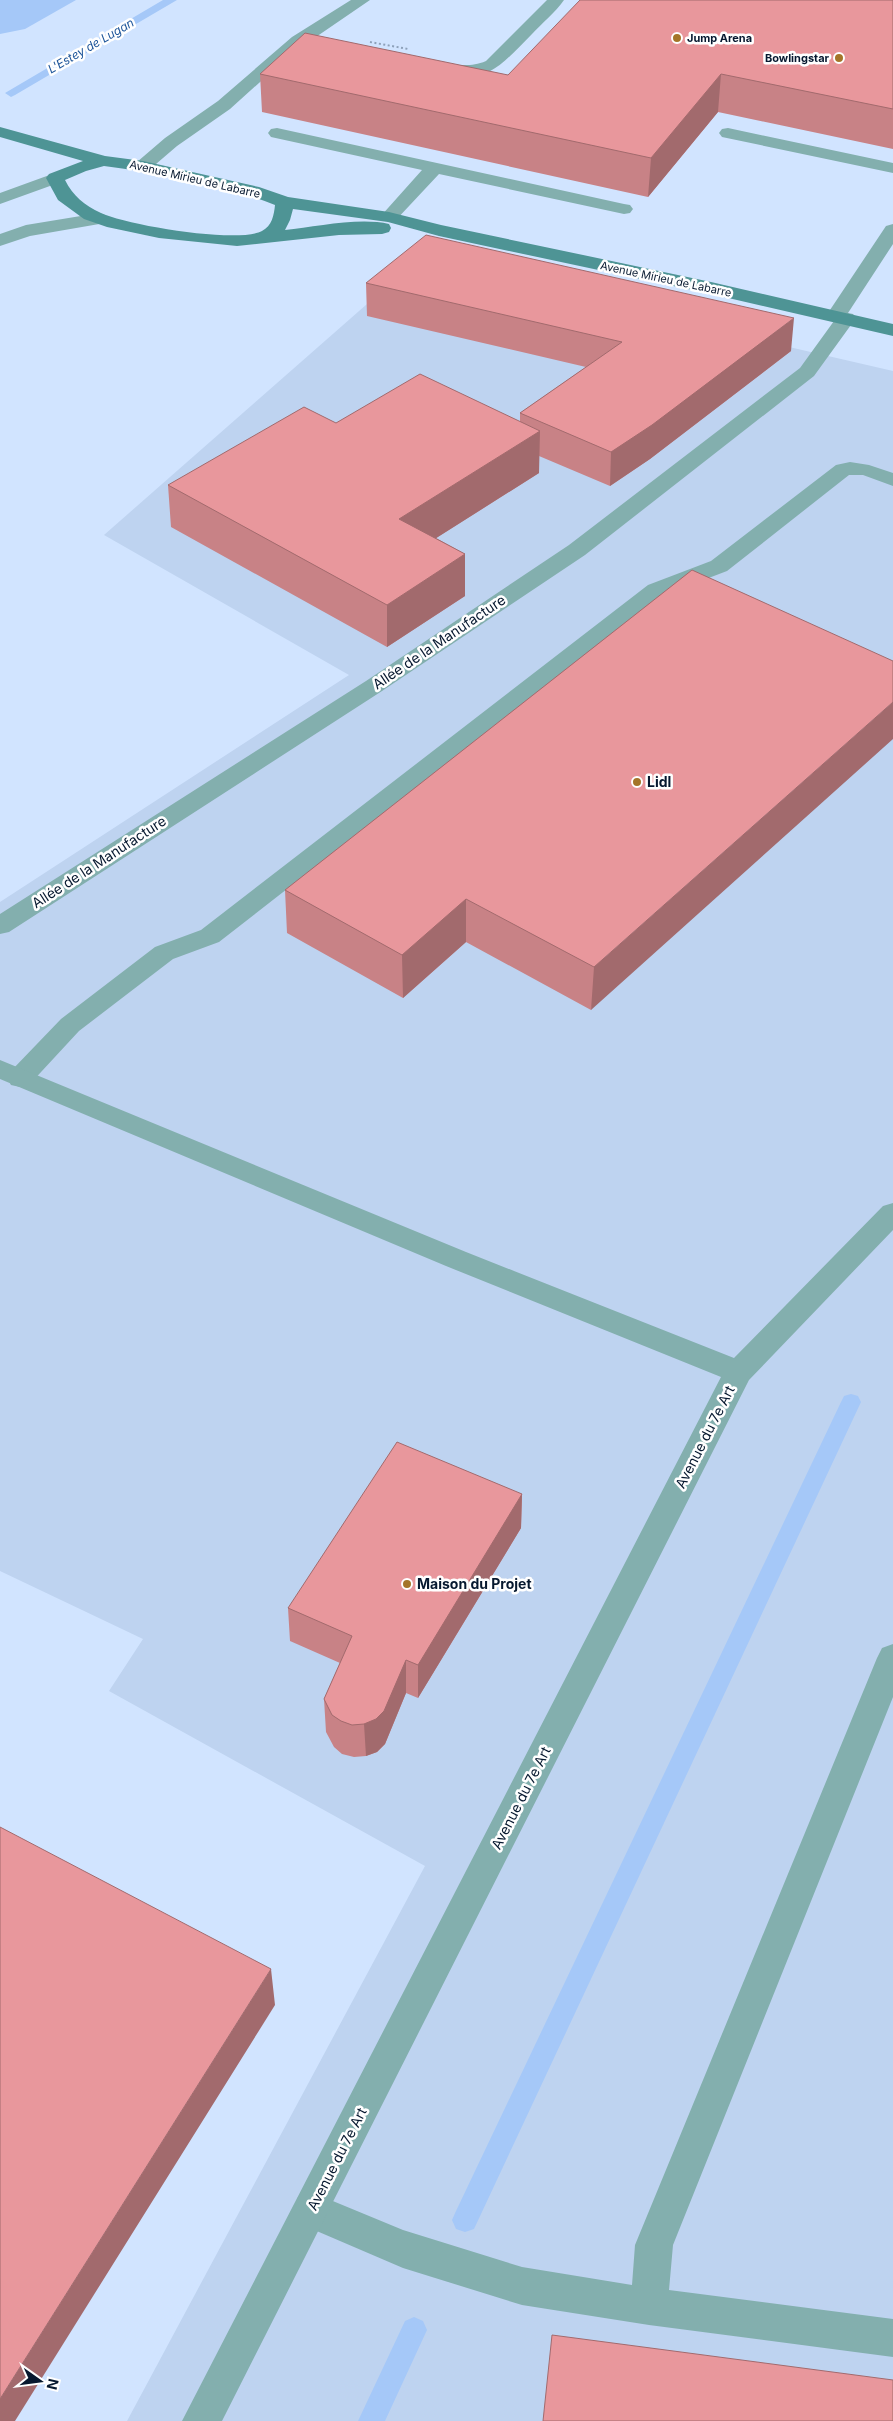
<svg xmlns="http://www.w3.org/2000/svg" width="893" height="2421" viewBox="0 0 893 2421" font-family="Inter,sans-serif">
<rect width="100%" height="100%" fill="#d1e4ff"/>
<path fill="#bed3f0" d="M416 261 893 371V2421H127L425 1866 109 1691 143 1639 0 1571V902L349 675 104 535Z"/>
<path fill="#a5c8f8" d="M0 0H76L25 29 0 34Z"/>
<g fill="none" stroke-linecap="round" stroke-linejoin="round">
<path fill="#a5c8f8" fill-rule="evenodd" d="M163 0H177L15 95 11 97 5 93Z
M851 1394 858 1396 861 1402 474 2229 465 2232 456 2229 452 2220 456 2211 841 1402 844 1396Z
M414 2317 423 2321 427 2330 385 2421H358L405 2321Z"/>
<path stroke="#8da0b9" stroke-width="2" stroke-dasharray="2 2.5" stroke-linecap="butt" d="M370 42 408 49"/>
<path fill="#83afae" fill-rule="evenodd" d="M351 0H370L313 39 330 42 332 46 330 50 324 51 300 46 230 109 177 146 149 170H137L134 166 137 162 165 138 218 101 292 37Z
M547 0H564C555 13 542 23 532 34 500 66 487 86 438 74L436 70 438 66C456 62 467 69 486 61Z
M277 128 624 204 630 205 633 209 630 213 624 214 439 174 395 221H383L380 217 422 170 271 137 268 133 271 129Z
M728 128 893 163V173L722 137 719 133 722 129Z
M893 224V244L848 313 853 314 856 318 814 376 585 555 382 691 9 932 0 934V914L366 681 569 545 800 368 834 321 829 320 826 316 886 226Z
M850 462 869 465 893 473V486L863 475H849L727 571 664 595 219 942 173 959 79 1031 29 1085 20 1087 11 1085 7 1078 11 1071 61 1019 155 947 201 930 648 585 711 561 836 465Z
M893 1644V1697L673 2245 669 2290 893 2319V2357L649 2325 522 2305 403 2268 298 2223 293 2210 298 2197 311 2192 403 2230 522 2267 632 2285 635 2245 877 1658 882 1648Z"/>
<path fill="#83afae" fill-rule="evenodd" d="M55 173 61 174 64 178 61 182 0 204V193Z
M99 213 105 215 108 219 105 223 30 236 0 246V234L26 225Z
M0 1060 466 1252 734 1358 883 1206 893 1203V1230L749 1380 222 2421H182L721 1377 446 1266 0 1079Z"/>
<path fill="#4e9495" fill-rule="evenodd" d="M0 127 105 156 143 161 259 187 288 197 389 212 441 225 711 282 893 324V336L711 294 439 236 388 222 293 209 290 220 285 230C315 227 359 217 389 224L391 228 389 232 382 234 339 235 237 246 159 238 107 227 84 219 58 200 46 178 49 174 83 161 0 137ZM104 166C158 173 224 184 275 205 274 215 272 226 262 231 238 244 126 225 101 213 84 205 73 196 65 180L86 171Z"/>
</g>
<path fill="#c88286" d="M893 0V149L718 112 648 197 262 112 260 74 508 75Z
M366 283 791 351 650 459 610 486 539 456V473L436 538 465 554V596L387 647 171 527 168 485 520 422V413L586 367 367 316Z
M692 570 591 1010 466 942 403 998 287 933 285 890Z
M522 1494 521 1528 418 1698 406 1693 385 1744 377 1752 366 1756 354 1757 342 1754 334 1747 326 1732 324 1699 340 1663 290 1641 288 1608Z"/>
<path fill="#a26a6d" d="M721 74 718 112 648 197 651 158Z
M794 318 791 351 650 459 610 486 611 452Z
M540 431 539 473 400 561 399 519Z
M465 554V596L387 647V605Z
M893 702V739L591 1010 594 967Z
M466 899V942L403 998 402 955Z
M522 1494 521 1528 418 1698V1665Z
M406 1660V1693L385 1744 377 1752 366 1756 364 1724Z
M271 1969 275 2005 15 2421H0V2399Z"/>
<path fill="#e8979c" stroke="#a26a6d" d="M580 0H893V109L721 74 651 158 260 74 305 33 508 75Z
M426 235 794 318 652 425 611 452 520 413 622 342 366 283Z
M420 374 540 431 399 519 465 554 387 605 168 485 304 407 336 423Z
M692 570 893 661V702L594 967 466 899 402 955 285 890Z
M397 1442 522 1494 418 1665 406 1660 384 1711 376 1719 364 1724 352 1725 341 1721 332 1715 324 1699 352 1636 288 1608Z
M0 1827 271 1969 0 2399Z
M552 2335 893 2380V2421H543Z"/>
<g fill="#a47529" stroke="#fff" stroke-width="2">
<circle cx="677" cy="38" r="5"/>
<circle cx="839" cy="58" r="5"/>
<circle cx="637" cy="782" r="5"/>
<circle cx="407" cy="1584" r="5"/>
</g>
<g text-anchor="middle" stroke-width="5" stroke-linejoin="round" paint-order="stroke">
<g font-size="11" font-weight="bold" fill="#06182f" stroke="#fff" text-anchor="start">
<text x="687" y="42">Jump Arena</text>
<text x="829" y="62" text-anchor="end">Bowlingstar</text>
</g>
<g font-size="11" fill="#06182f" stroke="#fff">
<text transform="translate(195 179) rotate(13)" y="4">Avenue Mirieu de Labarre</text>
<text transform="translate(666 279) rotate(12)" y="4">Avenue Mirieu de Labarre</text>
</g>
<g font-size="12" font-style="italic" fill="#1d559a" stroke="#fff">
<text transform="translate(91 46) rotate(-30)" y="4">L'Estey de Lugan</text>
</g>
<g font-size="14" fill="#06182f" stroke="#fff">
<text transform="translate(439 642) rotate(-34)" y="5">Allée de la Manufacture</text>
<text transform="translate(99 862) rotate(-33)" y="5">Allée de la Manufacture</text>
<text transform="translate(705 1437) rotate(-63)" y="5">Avenue du 7e Art</text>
<text transform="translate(521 1798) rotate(-63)" y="5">Avenue du 7e Art</text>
<text transform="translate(337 2159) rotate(-63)" y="5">Avenue du 7e Art</text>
</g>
<g font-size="14" font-weight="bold" fill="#06182f" stroke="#fff" text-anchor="start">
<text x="647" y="787">Lidl</text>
<text x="417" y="1589">Maison du Projet</text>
</g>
</g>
<g transform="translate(40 2381) rotate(104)" stroke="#ffffff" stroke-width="4" paint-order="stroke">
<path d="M0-4L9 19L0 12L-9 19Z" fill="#06182f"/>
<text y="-8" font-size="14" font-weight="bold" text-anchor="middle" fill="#06182f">N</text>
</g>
</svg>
